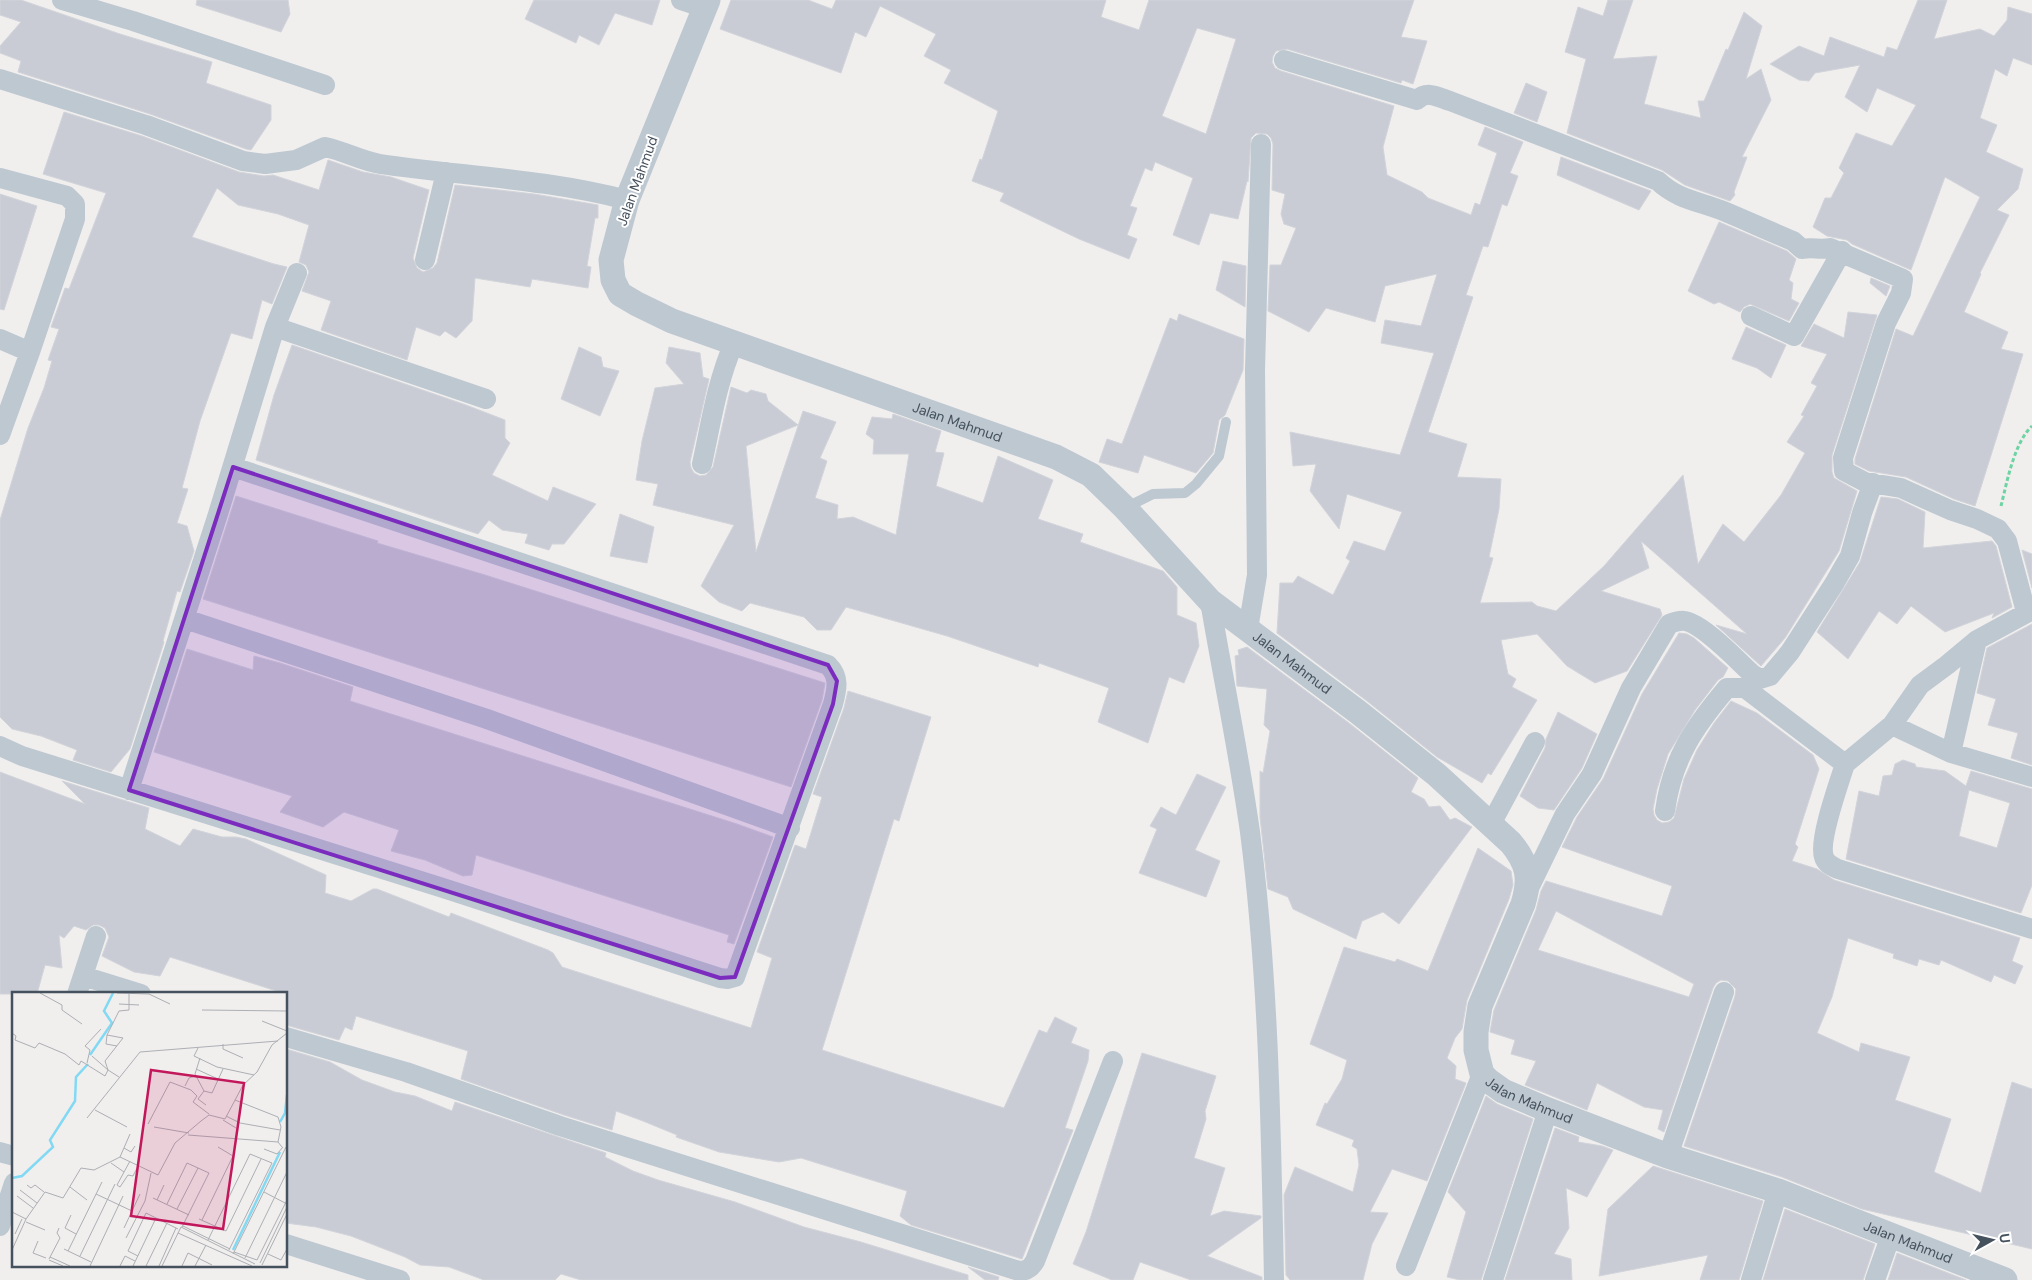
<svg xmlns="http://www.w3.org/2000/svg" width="2032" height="1280" viewBox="0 0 2032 1280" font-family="'DM Sans',sans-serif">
<rect width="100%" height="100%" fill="#f1eeee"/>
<path fill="#c9ccd4" stroke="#d1d4da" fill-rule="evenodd" d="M0 0H21L120 34 212 62 206 83 271 105V120L251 150 246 149 150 114 18 72 21 61 0 53V46L21 22 0 15Z
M197 0H288L290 14 281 32 196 5Z
M534 0H660L652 25 615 13 599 45 579 35 576 43 525 19Z
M731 0H808L832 9 836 0H1106L1101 17 1139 30 1149 0H1414L1401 37 1427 41 1413 84 1402 80 1401 83 1287 49 1276 51 1273 56 1272 62 1275 68 1281 71 1394 106 1383 147 1387 175 1422 192 1428 198 1471 215 1475 203 1480 205 1497 153 1478 145 1485 127 1523 142 1510 173 1518 176 1507 206 1502 204 1488 247 1483 246 1466 295 1473 297 1428 432 1467 444 1457 477 1501 479 1499 509 1489 557 1493 558 1480 603 1532 602 1537 606 1556 611 1604 566 1683 475 1698 564 1723 524 1744 542 1781 495 1805 453 1787 442 1804 416 1801 415 1817 386 1811 383 1827 354 1801 346 1814 324 1844 338 1848 312 1877 315 1832 455V472L1834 478 1857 491 1839 551 1785 638 1761 666 1716 625 1747 634 1641 541 1649 568 1601 591 1660 609 1662 615 1627 671 1595 683 1567 666 1537 634 1501 640 1508 674 1516 679 1512 687 1537 700 1491 775 1488 773 1482 783 1437 757 1367 701 1277 633 1280 583H1293L1298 576 1333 595 1350 561 1346 558 1354 541 1385 551 1402 512 1347 494 1339 529 1310 491 1316 464 1293 466 1290 432 1400 455 1434 353 1381 343 1385 320 1421 326 1437 274 1385 286 1375 322 1326 308 1309 332 1268 311 1270 265H1281L1296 228 1284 224 1281 214 1285 194 1272 190 1273 144 1271 138 1267 134 1256 133 1251 138 1248 182 1247 181 1238 219 1210 213 1199 245 1173 235 1193 178 1155 162 1152 171 1145 168 1130 206 1137 208 1127 235 1137 239 1129 259 1079 239 1000 201 1004 193 972 181 980 159 982 160 998 111 944 83 951 70 924 56 936 34 880 6 866 37 855 32 841 73 720 29ZM1197 28 1236 39 1206 134 1162 116Z
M1608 0H1633L1613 59 1657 56 1644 104 1701 118 1698 101H1704L1726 49 1728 50 1744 12 1762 26 1746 79 1761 69 1771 100 1742 157H1747L1734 192 1735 195 1730 201 1685 185 1662 170 1567 133 1586 59 1565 52 1578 7 1603 16Z
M1918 0H1947L1934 39 1980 29 1994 36 2007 20 2008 7 2032 14V65L2013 58 2007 76 1995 69 1980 118 1997 125 1986 152 2023 169 2018 189 1997 210 2009 215 1980 273 1981 274 1964 312 2008 332 2001 349 2023 354 1975 506 1954 499 1906 477 1869 471 1855 464V459L1896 329 1913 336 1980 197 1945 177 1911 270 1852 244 1847 240 1827 236 1813 227 1825 198H1831L1844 173 1839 168 1856 133 1892 146 1916 105 1877 88 1867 112 1845 97 1860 65 1815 73 1809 81 1799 80 1770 64 1799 46 1824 56 1830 37 1884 57 1887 47 1897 50Z
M1526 83 1547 92 1537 122 1514 113Z
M64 112 142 136 239 172 264 176 273 175 319 190 328 160 363 172 391 177 429 190 413 258 417 268 423 272 433 268 437 263 455 185 534 194 598 205V218H595L587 266 591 267 588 288 532 279 530 287 475 278 472 321 456 338 445 331 440 336 416 327 407 360 321 330 331 301 302 291 309 272 306 265 299 262 309 225 278 214 238 205 217 188 192 237 274 264 287 267 272 304 262 300 252 339 231 333 200 421 182 488 188 489 177 523 187 526 194 551 180 592 177 591 163 641 164 642 130 749 111 772 73 760 77 750 41 736 12 729 0 717V520L28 428 44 388 52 361 48 360 59 329 51 327 65 288 69 289 106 193 43 174Z
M1561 157 1651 191 1639 210 1557 175Z
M0 194 37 206 4 310 0 309Z
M1719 222 1787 251 1796 259 1789 280 1793 283 1791 299 1799 303 1789 321 1750 304 1744 307 1740 312 1719 302 1714 304 1688 291Z
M1223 261 1246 266 1245 307 1216 290Z
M1871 278 1890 286 1886 296 1870 283Z
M1179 314 1244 339 1243 370 1225 415 1219 420 1213 453 1196 473 1144 455 1138 473 1099 462 1107 439 1122 444 1170 318 1177 321Z
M1746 327 1786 345 1771 378 1757 368 1732 359Z
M292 345 466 405 505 420V438L510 443 492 475 548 501 553 487 596 504 564 544H552L549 550 525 543 528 534 502 530 489 520 478 534 256 460 274 395Z
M579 347 601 357 603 367 619 371 600 416 561 399Z
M669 347 700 353 703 377 709 379 690 462 691 468 694 473 700 476 706 475 713 467 731 387 747 393 751 390 766 394 768 401 798 425 746 446 756 552 803 411 836 422 820 458 827 461 815 498 838 505 837 519 853 517 896 535 909 454H873L874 440 866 434 872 417 892 419 893 414 941 431 935 452 944 453 936 486 983 503 998 456 1053 480 1038 519 1083 534 1080 542 1163 571 1177 587V615L1196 623 1199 646 1184 683 1169 677 1148 743 1098 722 1109 688 1039 663 1038 667 947 636 846 607 831 630H817L804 617 750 603 742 611 719 602 701 586 734 525 653 505 658 484 636 480 642 441 655 388 684 384 666 363Z
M236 496 378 541 377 543 485 575 825 683 822 700 791 787 203 599Z
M1881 497 1898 499 1925 512 1923 548 1992 541 1996 546 2012 607 1992 618 1994 613 1945 632 1911 606 1897 624 1879 611 1848 659 1817 632 1860 562Z
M620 514 654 527 647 563 610 556Z
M2022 550 2032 554V588Z
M2032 624V765L2011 758 2018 733 1988 725 1996 699 1977 693 1987 648Z
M1679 633 1687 634 1694 638 1728 668 1723 677 1718 680 1695 710 1668 754 1657 789 1653 809 1654 815 1657 820 1662 823 1669 822 1674 818 1684 779 1697 750 1714 723 1731 701 1757 713 1813 755 1819 769 1795 844 1798 847 1792 861 1817 869 1834 880 2020 938 2012 961 2023 966 2015 984 1994 975 1991 982 1941 960 1939 965 1919 959 1917 966 1893 958 1894 954 1848 938 1832 997 1817 1033 1859 1052 1861 1043 1910 1057 1895 1100 1951 1119 1934 1172 1981 1193 2012 1082 2032 1089V1249L1862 1209 1782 1177 1684 1146 1735 996 1736 989 1728 981 1721 980 1716 983 1713 988 1664 1132 1658 1129 1663 1110 1644 1107 1597 1083 1587 1110 1525 1085 1536 1061 1511 1054 1515 1040 1490 1032 1494 1010 1536 910 1541 891 1546 881 1662 916 1672 886 1562 847 1577 817 1603 779 1642 694ZM1556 911 1694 984 1689 997 1538 950Z
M1247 647 1349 723 1418 778 1411 792 1424 799 1429 807 1440 806 1450 820 1455 818 1472 827 1399 924 1383 912 1362 921 1356 939 1293 909 1288 897 1268 889 1260 817V771L1263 773 1270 731 1264 725 1267 689 1237 686 1235 656 1239 655 1238 650Z
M187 649 253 670 254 656 280 663 353 687 350 701 737 824 773 837 734 944 727 942 729 935 476 855 472 875 463 876 425 860 391 851 399 830 344 812 323 827 280 812 292 796 154 752Z
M848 691 931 717 899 821 894 819 822 1050 1004 1108 1039 1030 1047 1033 1055 1017 1077 1028 1071 1043 1089 1050 1088 1061 1065 1128 1073 1130 1022 1259 911 1225 900 1216 907 1191 878 1182 801 1158 779 1162 719 1152 676 1137 677 1135 643 1121 616 1111 612 1130 564 1115 461 1079 468 1051 356 1016 352 1030 345 1027 339 1040 286 1025V994L170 957 160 976 134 972 102 956 109 937 105 928 99 925H93L86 930 74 926 64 938 59 935 62 968 45 965 37 994H0V772L85 804 62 781 149 808 145 829 180 846 193 829 222 837H236L246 839 326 875 325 893 351 901 373 889H377L449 917 451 913 548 950 553 953 562 967 751 1028 772 958 757 952 795 845 806 849 822 797 813 794 844 708Z
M1558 712 1597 734 1582 768 1554 810 1538 808 1520 796 1545 748 1546 739Z
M1903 760 1915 764 1916 767 1945 771 1966 786 1971 771 2032 789V885L2021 913 1846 859 1859 791 1879 796 1883 776 1892 775 1895 764ZM1969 790 2010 803 1997 848 1959 836Z
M1197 774 1226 787 1195 850 1220 861 1206 897 1139 873 1157 829 1150 826 1161 807 1176 815Z
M1478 848 1511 871 1513 885 1509 899 1467 1000 1462 1029 1455 1038 1447 1058 1456 1066 1455 1079 1466 1083 1427 1181 1392 1169 1370 1212 1388 1213 1372 1244 1363 1280H1290L1286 1275 1284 1195 1295 1167 1353 1192 1359 1165 1357 1149 1352 1146 1354 1140 1316 1125 1325 1103 1327 1104 1342 1079 1347 1060 1310 1044 1344 947 1395 962 1397 959 1428 971Z
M286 1049 330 1062 362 1080 395 1092 415 1096 452 1111 455 1102 606 1153 605 1157 633 1171 658 1180 735 1202 804 1227 861 1242 968 1275V1280H581L561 1274 555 1280H484L449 1267 420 1265 405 1257 351 1236 316 1227 286 1223Z
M1142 1053 1216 1076 1205 1111 1206 1119 1194 1158 1225 1168 1210 1216 1224 1211 1261 1216V1218L1207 1256 1262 1277V1280H1191L1140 1262 1133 1280H1112L1073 1264 1086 1232Z
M1486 1096 1497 1104 1533 1119 1481 1280H1460L1447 1277 1466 1212 1448 1192Z
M1555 1128 1579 1137 1578 1142 1602 1146 1613 1150 1587 1197 1566 1188 1569 1228 1554 1254 1571 1259 1572 1280H1505Z
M1653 1166 1763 1201 1739 1280H1700L1708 1255 1599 1276 1608 1209Z
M1785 1209 1875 1244 1863 1280H1763Z
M1897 1253 1966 1280H1888Z
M968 1267 999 1277 998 1280H985Z"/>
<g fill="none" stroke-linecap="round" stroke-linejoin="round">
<path stroke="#6dd3a3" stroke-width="3" stroke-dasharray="4 2.5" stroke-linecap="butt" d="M2001 506C2007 482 2014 443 2032 426"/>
<path stroke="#bdc8d1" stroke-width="10" d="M1125 508 1153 494 1185 493 1196 484 1219 456 1226 422"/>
<path stroke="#bdc8d1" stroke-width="20" d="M62 0 133 21 325 85
M681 0 705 8
M1284 60 1417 100C1427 90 1438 97 1450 101L1658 181C1677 199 1697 201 1721 210 1745 220 1769 231 1793 241L1802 249C1812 247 1820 250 1830 248L1903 279 1901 293 1886 323 1843 458 1844 471 1865 482 1901 488 1950 510 1977 519 1998 529 2007 541 2026 612
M0 79 146 125 243 161 265 164 296 160 325 147C344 151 362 161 380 164 463 176 547 179 627 200
M0 178 67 196 75 204V219L30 352 0 435
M425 260 446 172
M1751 316 1794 336 1842 251
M275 327 486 399
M0 339 30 352
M702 464C711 423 717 381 734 343
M1210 601C1223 678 1239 754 1250 832 1269 980 1271 1131 1274 1280
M185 619 487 719 790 828
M1248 629 1257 575 1255 370 1261 144
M1892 725 1951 753 2032 777
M0 746 22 756 443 888 720 978 728 979 735 977 833 704C837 689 840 677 828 665L233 467
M1951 753 1977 640
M1845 764C1839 783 1818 841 1824 857 1826 864 1832 866 1838 869L2032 929
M129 790 218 514 275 327 297 273
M1665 811C1672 759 1694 727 1727 688H1745L1845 764 1892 725 1920 685 1947 665 1977 640 2032 610
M1491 824 1535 742
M1527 892 1565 814 1592 774 1631 688 1669 624C1674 622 1679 620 1685 621 1703 624 1737 660 1752 674L1760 679 1770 676 1790 652 1834 584 1850 556 1862 513 1873 483
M83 976 141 994
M77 994 96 936
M286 1037 406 1072 560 1126 1019 1271C1027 1271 1031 1268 1035 1261L1113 1061
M0 1152 14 1156
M1668 1156 1724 992
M0 1226 14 1183
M286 1244 400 1280
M1406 1266 1482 1074
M1493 1280 1548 1110
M1751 1280 1778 1191
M1875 1280 1891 1235"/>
<path stroke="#bdc8d1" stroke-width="25" id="s1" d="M708 0 627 200 611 260 613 280 620 294 637 304 672 321 1056 457 1091 475 1125 508 1210 601 1358 712 1437 775 1511 843C1528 864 1531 878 1523 904L1480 1006 1476 1032V1050L1482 1074 1489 1081 1503 1091 1548 1110 1668 1156 1778 1191 2005 1280"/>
</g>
<path fill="#7b2cbf" fill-opacity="0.2" stroke="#7b2cbf" stroke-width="4" stroke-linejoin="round" d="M233 467 828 665 837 681 833 704 735 977 720 978 129 790Z"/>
<g text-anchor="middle" stroke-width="4" stroke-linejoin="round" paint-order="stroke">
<g font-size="14" fill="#45515d" stroke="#fff">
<text transform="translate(637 181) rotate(-70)" y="5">Jalan Mahmud</text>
<text dy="5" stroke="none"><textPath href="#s1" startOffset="675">Jalan Mahmud</textPath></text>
<text dy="5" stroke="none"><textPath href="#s1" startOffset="1095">Jalan Mahmud</textPath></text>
<text dy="5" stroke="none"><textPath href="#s1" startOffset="1679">Jalan Mahmud</textPath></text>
<text dy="5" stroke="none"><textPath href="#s1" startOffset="2084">Jalan Mahmud</textPath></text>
</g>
</g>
<g transform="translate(12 992)">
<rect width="275" height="275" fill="#f1eeee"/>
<path fill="none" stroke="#82d9f3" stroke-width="2.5" d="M78 63 100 31 92 19 101 1M268 130 273 121 275 103M0 186 10 184 41 155 38 148 63 109 64 85 76 72M221 258 268 160"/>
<path fill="none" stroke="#acafb4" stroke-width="1" d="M28 1 50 13V18L70 32M105 1 137 2 158 12M107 12 127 13M190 18 275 19M250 29 275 39M0 41 4 44 3 48 23 56 27 51 53 62 67 73 69 69 93 84 96 78 107 85M95 43 111 46 93 69 96 78M211 52V57L231 66M105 54 94 52 95 43 107 19 117 18V1M186 56 182 64 205 75 242 83M80 64 96 78M188 66 183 82 192 99 186 107 194 113M75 71 78 58 73 54 89 37M184 77 206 87M173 94 177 86 183 84M192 99 200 101 211 77M223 108 266 125 269 135 266 150M83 118 115 135M214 124 228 131 268 138M75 126 128 60 266 49M211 128 224 136M136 132 158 90 179 98 185 104 181 110 197 122M142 135 177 141M176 143 266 150 270 155M112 156 119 160 123 154M252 157 265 162 271 155M108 165 118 142M99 171 112 180M116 183 108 195 105 193 118 169M116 183 121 184 126 174M15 193 19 196 23 193 32 200M58 195 75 208M8 198 25 211M252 200 275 212M84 202 120 219M5 204 21 216M141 206 177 223M145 208 152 193M155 212 175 171 197 181 170 235M165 217 186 176M0 220 14 227 33 200 51 206 69 176 82 178 108 165 146 183 163 151 189 129 197 123 213 127 231 93 245 80 260 53 275 41M59 223 53 236 64 242M187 227 214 239 249 167M190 228 221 164 206 155M14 230 33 238M171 234 218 257M112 236 128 202M166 241 240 274M3 242 10 227M114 246 133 209 139 181M196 248 238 162 260 171 217 258M26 249 21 261 34 266M52 257 79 270M0 258 14 227M56 259 90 190M222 260 245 268 275 208M221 262 274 155M256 262 269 268 275 257M68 264 103 192M126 264 116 259 134 221 166 237M38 265 58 274M233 266 275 180M37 267 48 246 45 241 47 236M37 268 51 274M248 271 275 215M250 273 275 222M78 274 111 204M108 274 113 264 123 269M121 274 144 226M134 274 155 231M147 274 164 236M150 274 169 235 243 272M170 274 176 261 200 273M183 274 194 253"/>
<path fill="#c2185b" fill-opacity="0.15" stroke="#c2185b" stroke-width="2.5" d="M139 78 232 91 211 237 119 224Z"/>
<rect width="275" height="275" fill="none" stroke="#45515d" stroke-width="2.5"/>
</g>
<g transform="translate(1992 1240) rotate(82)" stroke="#ffffff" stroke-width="4" paint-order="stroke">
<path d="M0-4L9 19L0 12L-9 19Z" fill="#45515d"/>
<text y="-8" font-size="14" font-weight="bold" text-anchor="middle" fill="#45515d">U</text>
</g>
</svg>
